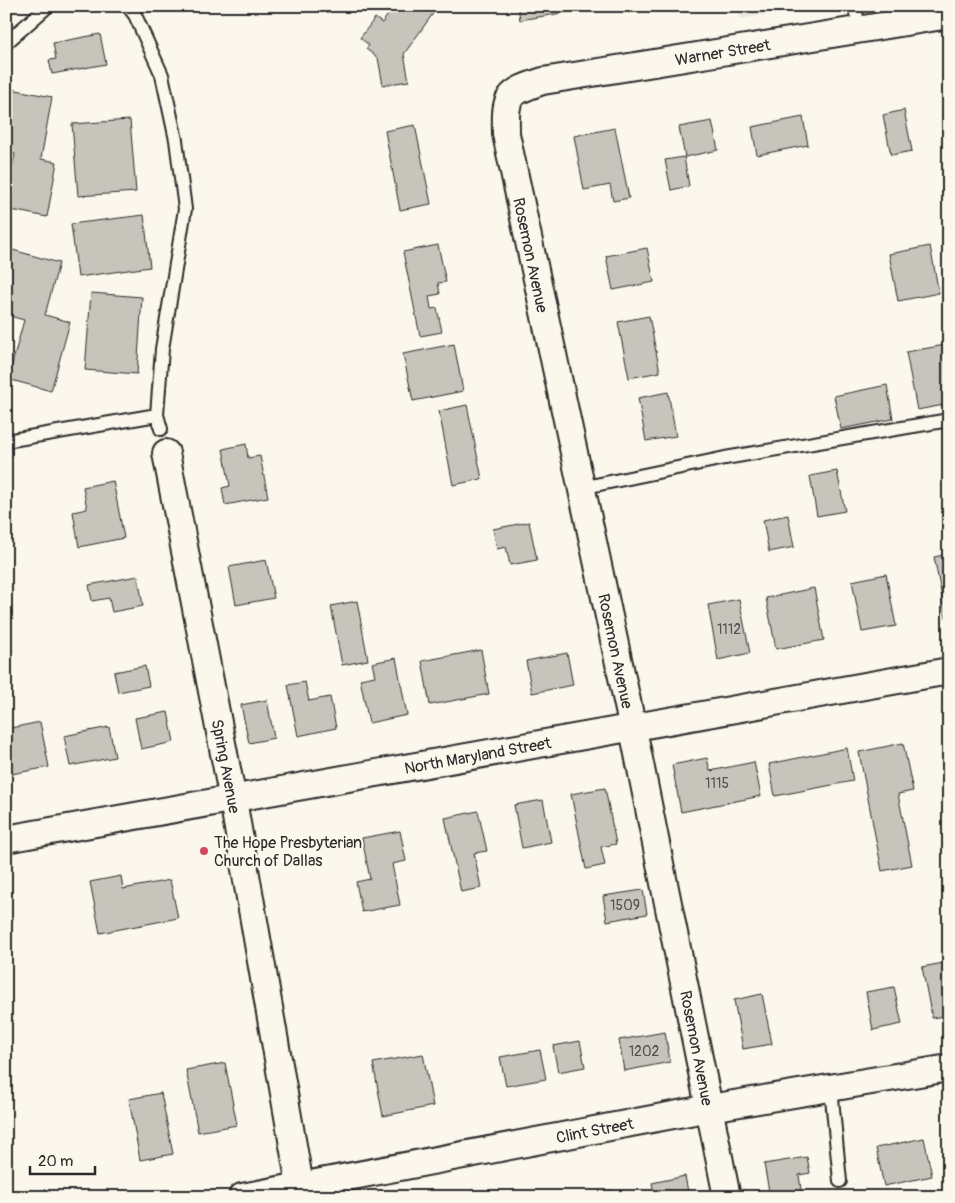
<svg xmlns="http://www.w3.org/2000/svg" width="955" height="1203" viewBox="0 0 955 1203" font-family="Pangolin,sans-serif">
<rect width="100%" height="100%" fill="#fbf7ec"/>
<filter id="ink" filterUnits="userSpaceOnUse"><feTurbulence type="fractalNoise" baseFrequency=".02" numOctaves="2"/><feDisplacementMap in="SourceGraphic" scale="10" xChannelSelector="R" yChannelSelector="G"/><feConvolveMatrix kernelMatrix="1 2 1 2 8 2 1 2 1" color-interpolation-filters="sRGB"/></filter>
<g filter="url(#ink)">
<path fill="#ebe8de" d="M738 6H811L740 19Z"/>
<path fill="#c7c4bc" stroke="#2b2b2b" d="M391 6H435L437 8 404 54 409 81 383 85 378 58 366 49 369 45 360 38 375 18 382 23 393 8Z
M518 6H586V9L520 20Z
M100 34 106 64 52 74 49 60 56 59 53 43Z
M6 88 52 97 41 159 57 162 47 217 6 209V196L15 154 6 152Z
M904 110 912 151 891 155 883 115Z
M803 117 808 145 757 155 752 127Z
M130 120 136 192 78 196 72 124Z
M712 121 718 150 685 157 679 127Z
M415 125 431 204 400 210 385 131Z
M615 128 629 198 613 201 610 185 584 190 574 136Z
M684 157 689 186 671 190 665 160Z
M144 215 150 267 78 277 71 224Z
M438 245 446 282 438 283 440 294 429 296 431 309 437 308 442 332 420 336 403 252Z
M930 246 939 293 898 301 889 254Z
M647 248 654 282 613 290 606 256Z
M13 250 59 263 45 315 70 322 51 391 8 379 24 320 6 315V276Z
M91 293 142 297 137 374 85 370Z
M649 316 660 372 629 378 618 322Z
M454 344 463 391 413 401 403 354Z
M945 345 949 366V404L917 410 906 352Z
M887 385 893 419 841 429 834 396Z
M668 392 676 436 646 441 638 398Z
M467 405 482 479 453 485 439 411Z
M246 444 248 458 260 456 268 497 225 505 222 488 230 486 223 449Z
M837 471 845 511 817 516 810 476Z
M113 481 124 538 79 547 73 512 87 509 83 487Z
M788 515 794 547 769 552 763 520Z
M529 522 537 560 510 565 506 547 497 549 493 529Z
M949 554V617L946 618 934 557Z
M266 560 274 598 236 605 229 567Z
M886 574 896 626 862 632 852 581Z
M138 576 143 606 112 612 109 598 92 601 89 585Z
M814 588 824 640 776 649 766 598Z
M739 599 750 653 718 660 708 605Z
M357 601 368 660 342 665 331 606Z
M481 650 489 694 430 705 422 661Z
M567 653 573 685 532 693 526 661Z
M396 658 407 715 369 723 360 679 375 676 372 663Z
M145 666 149 686 118 692 114 672Z
M305 682 309 701 330 697 336 728 298 736 288 685Z
M267 700 274 738 249 743 241 705Z
M168 712 174 742 141 749 135 718Z
M40 722 49 767 6 775V729Z
M109 727 115 757 70 766 64 736Z
M903 743 913 791 898 794 912 865 882 871 859 752Z
M847 748 853 781 775 796 769 764Z
M707 758 710 771 754 762 761 796 681 812 672 765Z
M605 788 616 844 601 847 605 865 586 869 571 794Z
M543 800 551 842 522 848 514 805Z
M478 811 487 851 474 853 481 888 461 892 445 818Z
M400 831 406 861 392 864 400 905 362 912 356 882 370 879 362 838Z
M121 876 123 889 170 880 178 918 100 933 90 882Z
M643 890 647 914 607 921 603 896Z
M949 962V1015L932 1018 922 967Z
M894 987 902 1024 873 1030 866 992Z
M762 994 772 1044 743 1049 734 1000Z
M665 1032 670 1062 624 1071 619 1040Z
M580 1041 585 1067 558 1072 553 1046Z
M540 1050 546 1079 506 1086 500 1057Z
M423 1054 433 1106 383 1116 373 1063Z
M225 1063 237 1125 198 1132 186 1070Z
M161 1093 173 1154 140 1160 129 1099Z
M924 1138 932 1176 884 1186 876 1148Z
M807 1157 810 1173 799 1175 802 1197H770L764 1164Z
M685 1176 689 1197H655L652 1183Z
M612 1190 614 1197H583V1196Z"/>
<g fill="none" stroke-linecap="round" stroke-linejoin="round">
<g stroke="#2b2b2b" stroke-width="16">
<path id="service" d="M128 6 135 15 162 75 176 140 185 209 162 349 157 415
M855 6 859 31
M6 43 48 6
M6 441 157 415 161 429
M581 488 725 458 949 420
M831 1088 840 1181"/>
</g>
<g stroke="#2b2b2b" stroke-width="30">
<g id="minor">
<path id="s1" d="M166 453 233 800 302 1197"/>
<path id="s2" d="M6 839 949 671"/>
<path id="s3" d="M242 1197 710 1108 949 1068"/>
<path id="s4" d="M727 1197 633 729 506 134C505 96 506 93 543 81L949 15"/>
</g>
</g>
<use href="#service" stroke="#fbf7ec" stroke-width="12"/>
<use href="#minor" stroke="#fbf7ec" stroke-width="26"/>
</g>
</g>
<circle fill="#d1495b" stroke="#fbf7ec" stroke-width="2" cx="204" cy="851" r="5"/>
<g text-anchor="middle" stroke-width="4" stroke-linejoin="round" paint-order="stroke">
<g font-size="14" fill="#52514f">
<text x="729" y="634">1112</text>
<text x="717" y="788">1115</text>
<text x="625" y="910">1509</text>
<text x="644" y="1056">1202</text>
</g>
<g font-size="16" fill="#2b2b2b" stroke="#fbf7ec">
<text dy="6" stroke="none"><textPath href="#s4" startOffset="1342">Warner Street</textPath></text>
<text transform="translate(531 255) rotate(78)" y="6">Rosemon Avenue</text>
<text transform="translate(616 651) rotate(78)" y="6">Rosemon Avenue</text>
<text dy="6" stroke="none"><textPath href="#s2" startOffset="479">North Maryland Street</textPath></text>
<text dy="6" stroke="none"><textPath href="#s1" startOffset="319">Spring Avenue</textPath></text>
<text transform="translate(697 1048) rotate(79)" y="6">Rosemon Avenue</text>
<text dy="6" stroke="none"><textPath href="#s3" startOffset="359">Clint Street</textPath></text>
</g>
<g font-size="16" fill="#2b2b2b" stroke="#fbf7ec" text-anchor="start">
<text x="214" y="848">The Hope Presbyterian<tspan x="214" dy="18">Church of Dallas</tspan></text>
</g>
</g>
<rect width="955" height="1203" fill="none" stroke="#fbf7ec" stroke-width="25"/>
<rect x="12" y="12" width="930" height="1178" fill="none" stroke="#2b2b2b" stroke-width="2" filter="url(#ink)"/>
<path d="M30 1166v8h65v-8" fill="none" stroke="#2b2b2b" stroke-width="2.5"/>
<text x="38" y="1166" font-size="15" fill="#2b2b2b" stroke="#fbf7ec" stroke-width="4" paint-order="stroke">20 m</text>
</svg>
